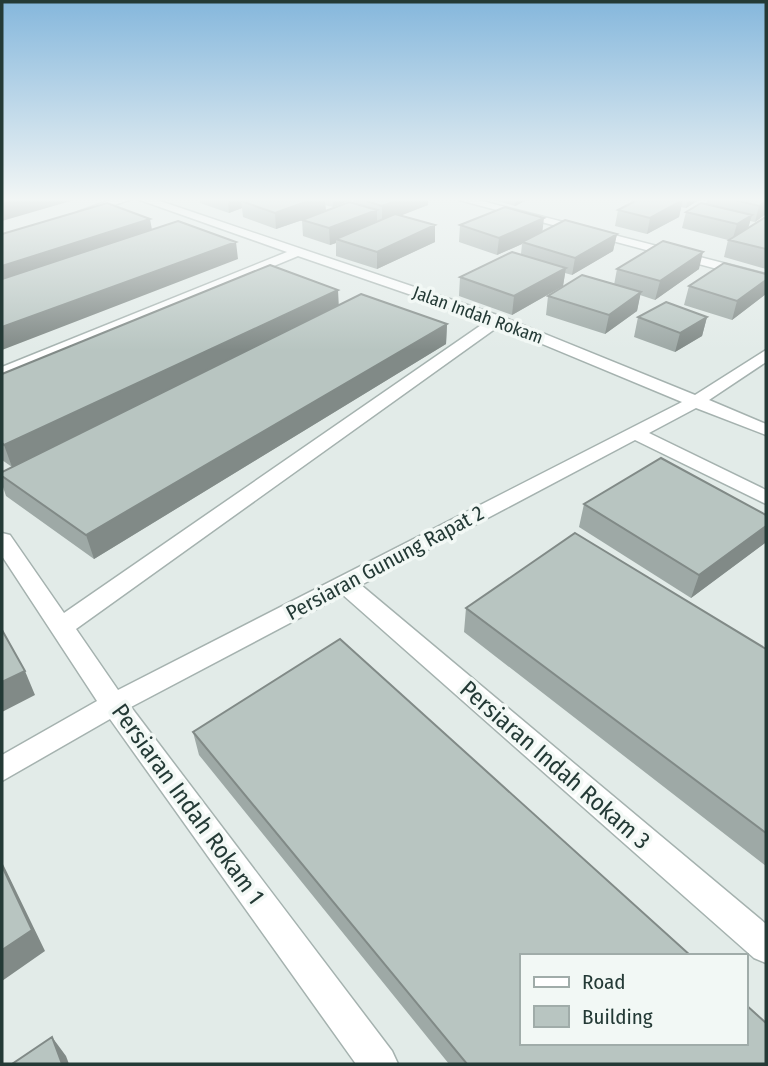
<svg xmlns="http://www.w3.org/2000/svg" width="768" height="1066" viewBox="0 0 768 1066" font-family="'Fira Sans Condensed',sans-serif">
<rect width="100%" height="100%" fill="#e2ebe8"/>
<g fill="none" stroke-linecap="round" stroke-linejoin="round">
<g stroke="#a5b2af" stroke-width="3">
<path id="minor" d="M111 200H129L84 215 78 212Z
M140 200H157L503 317 695 395 766 350V362L709 400 766 424V435L696 408 649 433 766 490V504L635 440 361 585 766 924V963L754 958 343 595 131 707 392 1051 398 1064H356L110 719 2 781V755L97 701 2 556V533L10 535 64 613 487 321 298 256 2 378V367L287 252ZM499 326 682 402 118 690 76 629Z
M459 200H478L766 274V282Z"/>
</g>
<use href="#minor" fill="#fff" fill-rule="evenodd"/>
</g>
<path fill="#9ea9a6" d="M200 200H351L333 207 325 205 326 211 353 203V200H428V205L401 215 435 242 377 269 336 256V243L330 245 303 236 302 220 276 229 243 217 242 208 229 213 200 203Z
M495 200H527L515 206Z
M637 200H699L686 208 681 207 679 217 647 234 615 226 618 210Z
M707 200H766V214L755 222 750 221 748 228 766 218V269L724 257 728 240 682 228 686 212 706 204Z
M460 225 542 232 617 234 613 251 572 275 565 273 563 286 512 315 459 296 460 277 521 254 522 244 497 255 459 242Z
M617 269H699L655 300 640 295 637 311 605 334 546 315 548 296 614 285Z
M766 274V294L732 320 684 305 689 286Z
M339 305 447 324 446 344 94 559 6 496 2 484V472L12 467 2 460V374Z
M638 317H707L702 336 675 352 634 337Z
M584 504 766 515V541L765 543 691 598 579 527Z
M466 608 766 649V866L464 632Z
M193 732 766 1064H449L199 755Z"/>
<path fill="#818a87" d="M13 200H74L2 221V204Z
M228 200H267L241 201 242 208 229 213Z
M311 200H325L326 212 276 229 275 213Z
M332 200H351L333 207Z
M398 200H428V205L382 223V206Z
M516 200H527L515 206Z
M683 200 679 217 647 234 650 218Z
M688 200H699L686 208Z
M766 201V214L755 222 759 206Z
M377 210V226L336 239V243L330 245 329 228Z
M752 215 747 232 732 241 737 224Z
M544 218 542 235 522 242V244L497 255 499 238Z
M150 219 153 235 2 286V266Z
M435 225V242L377 269V252Z
M617 234 613 251 572 275 575 258Z
M236 242 238 259 2 350V327Z
M703 252 699 269 655 300 660 281Z
M566 268 563 286 512 315 514 296Z
M766 280V294L732 320 737 301Z
M338 290 339 309 12 467 4 445Z
M641 292 637 311 605 334 609 315Z
M707 317 702 336 675 352 680 333Z
M447 324 446 344 94 559 86 535Z
M766 526 765 543 691 598 699 575Z
M25 671 35 695 2 712V682Z
M2 862 45 951 2 981Z
M52 1037 66 1056 69 1064H62Z"/>
<path fill="#b8c5c1" stroke="#818a87" stroke-width="2" d="M2 200H13L2 204Z
M244 200H311L275 213 241 201Z
M363 200H398L382 206Z
M637 200H683L650 218 618 210Z
M735 200H766V201L759 206Z
M349 202 377 210 329 228 302 220Z
M107 203 150 219 2 266V234Z
M701 203 752 215 737 224 686 212Z
M505 207 544 218 499 238 460 225Z
M395 214 435 225 377 252 336 239Z
M764 218H766V249L729 240Z
M565 220 617 234 575 258 522 242Z
M178 221 236 242 2 327V279Z
M663 241 703 252 660 281 617 269Z
M512 252 566 268 514 296 460 277Z
M724 263 766 274V280L737 301 689 286Z
M270 265 338 290 4 445 2 443V374Z
M582 275 641 292 609 315 548 296Z
M361 294 447 324 86 535 2 476V472Z
M666 302 707 317 680 333 638 317Z
M661 458 766 515V526L699 575 584 504Z
M575 533 766 649V833L466 608Z
M2 630 25 671 2 682Z
M340 639 691 956H521V1043H745V1004L766 1023V1064H467L193 732Z
M2 866 32 930 2 950Z
M52 1037 62 1064H12Z"/>
<linearGradient id="sky" x2="0" y2="1"><stop stop-color="#85b7dc"/><stop offset="0.57" stop-color="#f2f6f5"/><stop offset="1" stop-color="#f2f6f5" stop-opacity="0"/></linearGradient>
<rect width="768" height="350" fill="url(#sky)"/>
<g text-anchor="middle" stroke-width="7" stroke-linejoin="round" paint-order="stroke">
<g font-size="18" fill="#243a36" stroke="#f2f8f5">
<text transform="translate(478 315) rotate(20)" y="6">Jalan Indah Rokam</text>
</g>
<g font-size="21" fill="#243a36" stroke="#f2f8f5">
<text transform="translate(385 563) rotate(-28)" y="7">Persiaran Gunung Rapat 2</text>
</g>
<g font-size="24" fill="#243a36" stroke="#f2f8f5">
<text transform="translate(555 765) rotate(41)" y="8">Persiaran Indah Rokam 3</text>
<text transform="translate(188 804) rotate(54)" y="8">Persiaran Indah Rokam 1</text>
</g>
</g>
<rect width="768" height="1066" fill="none" stroke="#243a36" stroke-width="7"/>
<rect x="520" y="954" width="228" height="91" fill="#f2f8f5" stroke="#a0aca9" stroke-width="2"/>
<rect x="534" y="977" width="35" height="10" fill="#ffffff" stroke="#a0aca9" stroke-width="2"/>
<text x="582" y="989" font-size="21" fill="#243a36">Road</text>
<rect x="534" y="1006" width="35" height="21" fill="#b8c5c1" stroke="#a0aca9" stroke-width="2"/>
<text x="582" y="1024" font-size="21" fill="#243a36">Building</text>
</svg>
